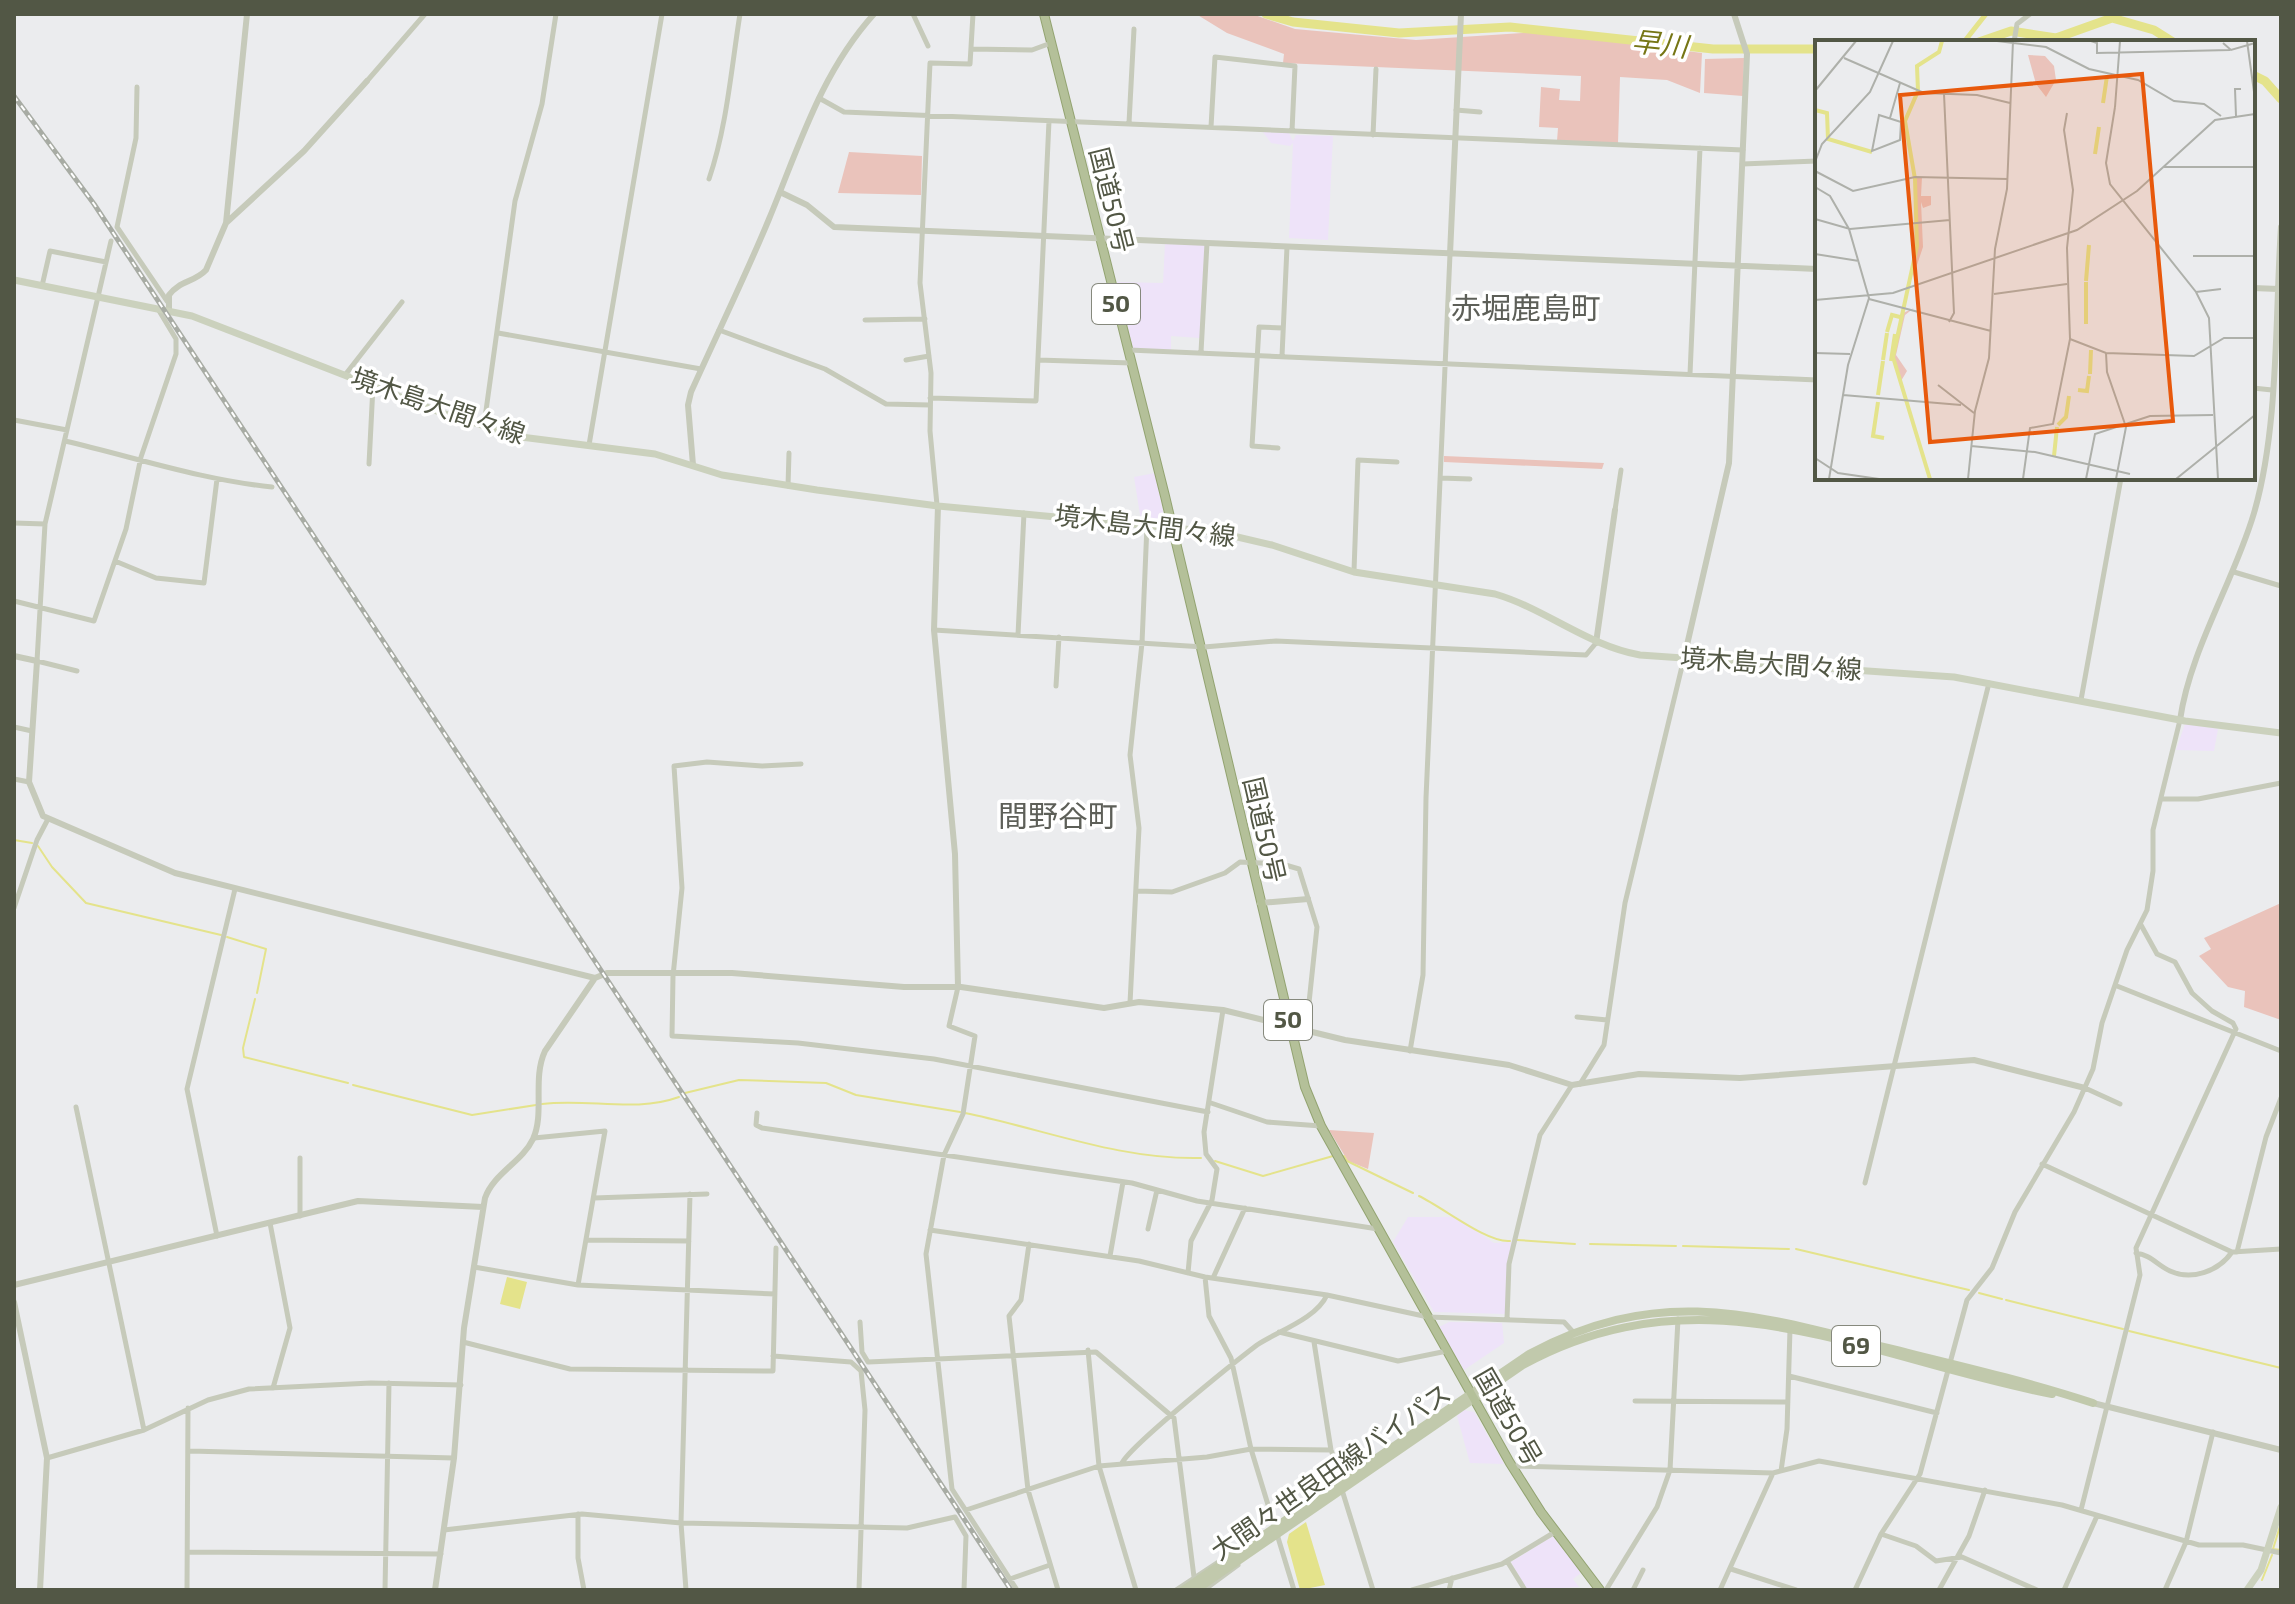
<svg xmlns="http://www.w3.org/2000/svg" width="2295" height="1604" viewBox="0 0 2295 1604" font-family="'Exo 2','Noto Sans JP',sans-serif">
<rect width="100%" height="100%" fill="#ebecee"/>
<path fill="#eee3f9" d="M1263 132 1289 133 1293 141 1296 135 1333 136 1328 240 1289 238 1293 143 1290 146 1271 143Z
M1165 244 1205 245 1200 338 1171 336V350L1133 348 1117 282 1163 283Z
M1155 473 1165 521 1161 523 1141 521 1134 477Z
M2185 724 2218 729 2214 751 2176 750Z
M1408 1217H1455L1494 1243 1511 1242 1505 1314 1434 1312 1393 1242Z
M1449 1322 1502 1323 1504 1343 1464 1370 1439 1327Z
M1464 1410 1474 1412 1504 1464 1470 1463 1457 1416Z
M1553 1536 1581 1573 1573 1579 1579 1587 1527 1590 1511 1562Z"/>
<path fill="#eac3bb" d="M1196 14H1252L1295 29 1416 40 1539 32 1702 53 1700 93 1667 80 1620 77 1618 143 1557 141 1558 128 1539 127 1541 87 1560 89 1559 100 1580 101 1581 76 1283 63 1284 54 1227 33Z
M1744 58 1743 96 1704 93 1705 59Z
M849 152 922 156 921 195 838 193Z
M1444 456 1604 463 1602 469 1444 462Z
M2281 903V1020L2244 1007 2245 991 2228 987 2199 956 2211 949 2204 938Z
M1329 1130 1374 1133 1368 1169 1348 1161Z"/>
<path fill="#e4e38b" d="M507 1277 527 1282 520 1309 500 1304Z
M1306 1522 1325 1585 1300 1590 1287 1542 1289 1534Z"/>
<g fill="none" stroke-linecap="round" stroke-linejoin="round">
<path stroke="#e4e38b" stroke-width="2" d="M14 840 32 843
M38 846 52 867 86 903 221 935
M227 937 266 949 257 993
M255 999 243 1048 244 1057 348 1083
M353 1085 472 1115 536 1105
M685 1093 739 1080 826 1083 856 1095 960 1112
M542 1104C588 1098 635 1113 679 1097
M965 1113C1044 1129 1119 1160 1201 1158
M1344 1156 1347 1161 1413 1193
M1215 1161 1263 1176 1333 1156
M1419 1196C1444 1208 1487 1243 1510 1241
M1517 1240 1575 1244
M1590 1244 1676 1246
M1683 1246 1789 1249
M1796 1249 1969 1290
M1979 1293 2002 1299
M2006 1300 2123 1329
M2129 1331 2281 1368
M2281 1523 2273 1549 2281 1550
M2262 1580 2272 1555"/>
<path stroke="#e4e38b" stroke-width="5" d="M1964 42 1986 14"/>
<path stroke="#e4e38b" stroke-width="9" d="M1266 14 1293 22 1399 33 1510 27 1713 49H1817
M1979 42 2011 31 2056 38 2112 18 2154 30 2173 42
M2253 75 2265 81 2281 99"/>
<g stroke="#93a371" stroke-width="10">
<path id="trunk" d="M1044 14 1165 496 1305 1087 1321 1126 1510 1463 1541 1512 1600 1590"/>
</g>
<path stroke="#c6caba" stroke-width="5" d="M913 14 928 46
M2014 42 2017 24 2030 14
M971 49 1032 50 1051 43
M367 81 425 14
M137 87 136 138 117 227 167 301
M819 98 844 112 1743 150
M1456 110 1480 112
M1129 123 1134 29
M1211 127 1215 57 1295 66 1292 131
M1373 135 1376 69
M1742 164 1817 161
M709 179C727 126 731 70 740 14
M42 286 50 251 106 262
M865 320 925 319
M719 330 825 369 886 404 930 405
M498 333 701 369
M1129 350 1817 380
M1201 352 1207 243
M1282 356 1287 247
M906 360 929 356
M1038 360 1131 363
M1690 374 1700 148
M345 375 402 302
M2253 388 2272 390
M930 398 1036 401 1049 121
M14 420 67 430
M484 425 515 201 542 104 556 14
M65 441C134 457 202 480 272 487
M589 445 662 14
M1278 448 1252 446 1259 327 1283 328
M369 464 373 386
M1440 478 1470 479
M788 486 789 453
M937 505 930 431 931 373 920 283 930 63 970 64 973 14
M1615 510 1621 470
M14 523 45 524
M115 561 156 578 204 583 217 479
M1354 571 1358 460 1397 462
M2234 572 2281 586
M14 601 94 621 126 529 141 457 176 354V339L158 309
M934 630 1204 647 1276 641 1586 655 1596 643
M1018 635 1024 513
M77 671 37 661 45 524 111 241
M1056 686 1059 637
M2081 700 2121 478
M14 727 32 731
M801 764 762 766 707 762 674 766 682 888 673 976 672 1036 798 1043 934 1059 1208 1112
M14 779 29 782
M2161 799H2198L2281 783
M1137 891 1172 892 1225 873 1240 862 1282 864 1299 869 1317 927 1306 1031
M14 908 37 840 48 819
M2117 986 2281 1051
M958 987 949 1026 975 1036 963 1114 944 1155 926 1254 952 1489 1017 1590
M1130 1003 1139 828 1130 755 1142 643 1147 525
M1577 1017 1607 1020
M1410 1051 1423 975 1426 798 1450 254
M1580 1084 1604 1045 1625 903 1684 658
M2085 1088 2120 1104
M1211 1103 1267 1122 1321 1126
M76 1107 144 1430
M757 1113 756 1125 762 1128 1132 1183 1197 1201 1378 1229
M534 1138 605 1131 578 1285
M2042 1164 2232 1252 2281 1249
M1865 1183 1989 683
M594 1198 707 1194
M300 1216V1158
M270 1223 290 1328 273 1388
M1148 1229 1157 1190
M930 1230 1139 1261 1205 1277 1327 1295 1428 1317 1564 1322 1574 1333
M217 1236 187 1089 235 889
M586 1240 689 1241
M1029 1244 1021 1300 1009 1316 1028 1490 1058 1590
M2237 1252 2266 1137 2281 1098
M2136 1253C2151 1255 2157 1265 2170 1271 2192 1281 2219 1271 2232 1252
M1110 1256 1123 1182
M474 1267 578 1285 775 1294
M1188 1273 1191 1241 1212 1200 1217 1169 1206 1154 1204 1132 1223 1010
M1205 1277 1209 1316 1231 1358 1251 1449 1294 1590
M1213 1278 1245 1208
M1507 1319 1509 1264 1540 1135 1572 1085
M860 1322 862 1352 868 1362 1096 1352 1174 1418 1194 1577
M1279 1332 1398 1361 1447 1351
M463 1342 570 1369 773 1371 776 1248
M1314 1342 1331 1450 1342 1480
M1088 1350 1099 1466 1136 1590
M773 1356 851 1362 861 1371 865 1410 859 1590
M1789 1376 1937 1413
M1635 1401 1788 1402
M190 1451 454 1458
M47 1458 144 1430 208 1400 249 1389 371 1383 461 1385
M1122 1463C1131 1445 1236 1361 1257 1345 1278 1331 1316 1319 1327 1295
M1513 1466 1773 1473 1819 1461 2062 1505 2199 1545H2243L2281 1553
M1781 1471 1787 1429 1790 1329
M1342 1490 1373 1590
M966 1510 1099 1466 1207 1457 1251 1449 1331 1450
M2081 1510 2140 1275 2136 1248 2236 1029 2233 1023 2212 1011 2192 993 2175 962 2157 954 2141 925
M578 1514V1558L584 1590
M444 1530 582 1514 681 1523 907 1528 955 1517 966 1536 964 1590
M1881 1534 1916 1546 1936 1561 1962 1557 2037 1590
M188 1552 441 1554
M1507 1561 1525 1590
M1731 1569 1796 1590
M1010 1579 1050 1565
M187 1590 188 1408
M385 1590 389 1383
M686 1590 681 1523 690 1194
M1176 1590 1238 1549
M1204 1590 1238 1565
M1412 1590 1502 1564 1555 1532
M1449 1590 1452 1578
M1606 1590 1657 1507 1670 1470 1678 1319
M1633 1590 1643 1570
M1720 1590 1773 1473
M1855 1590 1881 1534 1920 1474 1967 1300 1992 1268 2015 1212 2074 1112 2093 1069 2102 1023 2127 950 2147 910 2153 871V830L2180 720
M1939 1590 1969 1536 1985 1490
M2064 1590 2097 1516
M2165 1590 2186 1542 2213 1432"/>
<path stroke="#c6caba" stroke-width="6" d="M780 192 807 205 834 227 1817 269
M226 223 247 14
M1450 254 1461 14
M2253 288 2278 289
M169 310V295C179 281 195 282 206 270L226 223 304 151 367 81
M693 465 688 405 691 392C717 334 745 277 769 219 799 147 820 74 874 14
M938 506 934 630 955 854 958 987
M1596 643 1615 510
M14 656 37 661 29 782 43 816 175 873 595 978
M1684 658 1729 463 1747 54 1734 14
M2180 720C2190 650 2234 581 2254 513 2279 428 2275 316 2281 227
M1260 903 1308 899
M14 1285 358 1201 483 1207
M14 1302 47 1458 40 1590
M2093 1403 2281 1450
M435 1590 454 1458 464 1328 485 1198C494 1173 522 1162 533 1139 545 1113 532 1079 545 1051L595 978 607 973H732L904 987H961L1104 1008 1139 1002 1223 1010 1345 1040 1509 1065 1572 1085 1639 1074 1740 1078 1974 1060 2085 1088"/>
<path stroke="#cbd1bd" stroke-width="7" d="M14 280 192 316 442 413 521 437 655 454 722 475 817 490 938 506 1216 532 1272 545 1354 572 1495 594C1546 609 1586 645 1640 655L1954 677 2185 721 2281 733
M2247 1590 2261 1570 2281 1507"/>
<path stroke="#c1c9ac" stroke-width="8" d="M1183 1590 1529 1354C1660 1284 1753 1314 1888 1348 1957 1365 2026 1381 2093 1403
M1196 1590 1523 1365C1707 1265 1865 1358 2052 1394"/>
<use href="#trunk" stroke="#b4c099" stroke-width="8"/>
<g stroke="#a8aca4" stroke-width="5">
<path id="rail" d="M14 96 94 204 1011 1590"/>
</g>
<use href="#rail" stroke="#fff" stroke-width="2" stroke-dasharray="6" stroke-linecap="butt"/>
</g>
<g text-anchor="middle" stroke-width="7" stroke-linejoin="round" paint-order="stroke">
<g fill="#fff" stroke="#86897d" stroke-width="2">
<rect x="1092" y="284" width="48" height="40" rx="6"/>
<rect x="1264" y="1000" width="48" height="40" rx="6"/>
<rect x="1832" y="1326" width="48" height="40" rx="6"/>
</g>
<g font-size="24" font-weight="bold" fill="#525745">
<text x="1116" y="312">50</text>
<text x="1288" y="1028">50</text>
<text x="1856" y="1354">69</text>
</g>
<g font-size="26" fill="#525745" stroke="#fff">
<text transform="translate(1111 200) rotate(76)" y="9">国道50号</text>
<text transform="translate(438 406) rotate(19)" y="9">境木島大間々線</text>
<text transform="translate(1145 526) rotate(7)" y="9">境木島大間々線</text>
<text transform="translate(1771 664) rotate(4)" y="9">境木島大間々線</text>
<text transform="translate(1264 830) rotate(77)" y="9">国道50号</text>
<text transform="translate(1508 1417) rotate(60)" y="9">国道50号</text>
<text transform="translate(1331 1472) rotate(-35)" y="9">大間々世良田線バイパス</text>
</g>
<g font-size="28" font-style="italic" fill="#767615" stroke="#fff">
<text transform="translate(1660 44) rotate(6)" y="10">早川</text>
</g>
<g font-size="30" fill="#5d5f58" stroke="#fff">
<text x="1526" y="319">赤堀鹿島町</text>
<text x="1058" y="827">間野谷町</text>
</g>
</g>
<g transform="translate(1815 40)">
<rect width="440" height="440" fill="#ebecee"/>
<path d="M213 15 230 16 239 26 241 40 231 57 221 44ZM107 137 106 156H116V165L108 168 106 162 108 207 98 237 101 138ZM99 268 90 275 81 315 92 331 86 341 92 363 77 313 88 273Z" fill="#eac3bb"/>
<path fill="none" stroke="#e4e38b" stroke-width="4" d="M288 63 292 36M0 70 12 73 13 99 57 112M280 114 284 87M271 241 274 205M271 242V284M72 292 77 275 85 277M68 320 72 293M76 321 80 294M275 334 276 310M263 350 272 351 274 336M63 355 68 321M63 362 58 396 69 398M243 385 251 377 254 356M239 416 242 387M115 439 78 317 102 206 100 139 90 81 103 51 102 26 124 12 127 1"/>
<path fill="none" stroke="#aeb0aa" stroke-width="2" d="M182 1 231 7 274 29 323 40 359 61 389 64 406 76M276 1 282 3V13L415 10M432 1 440 59M408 3 416 10 440 3M29 18 109 53 162 55 195 63M0 51 41 1M129 54 139 273 134 282M300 67 305 1M300 67 291 123 295 144 381 252 394 278 403 439M252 73 249 90 258 150 252 208 255 299 291 313 379 316 409 298H440M64 75 86 82 85 100 57 111ZM421 76 420 49H426M75 78 85 43M0 122 7 104 55 52 78 1M349 127H440M0 131 38 151 100 137 193 139M0 147 15 156 34 189 54 258 33 325 14 439M0 179 35 189 135 180M0 214 44 221M378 216H440M381 252 406 249M179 254 252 244M54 259 176 291M0 260 78 253 262 190 322 151 400 80 440 74M0 313 35 314M291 313 292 332 311 387 301 439M123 345 159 373M28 355 146 365M156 406 220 412 315 434M0 418 23 433 64 439M153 439 160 371 174 318 180 209 192 149 198 1M208 439 215 388 238 384 255 299M271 439 280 394 335 376 398 375M361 439 440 375"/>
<path fill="#e8590c" fill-opacity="0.15" stroke="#e8590c" stroke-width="4" d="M327 34 358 381 115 402 85 55Z"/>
<rect width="440" height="440" fill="none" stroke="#525745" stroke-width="4"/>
</g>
<rect width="2295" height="1604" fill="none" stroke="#525745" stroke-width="32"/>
</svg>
